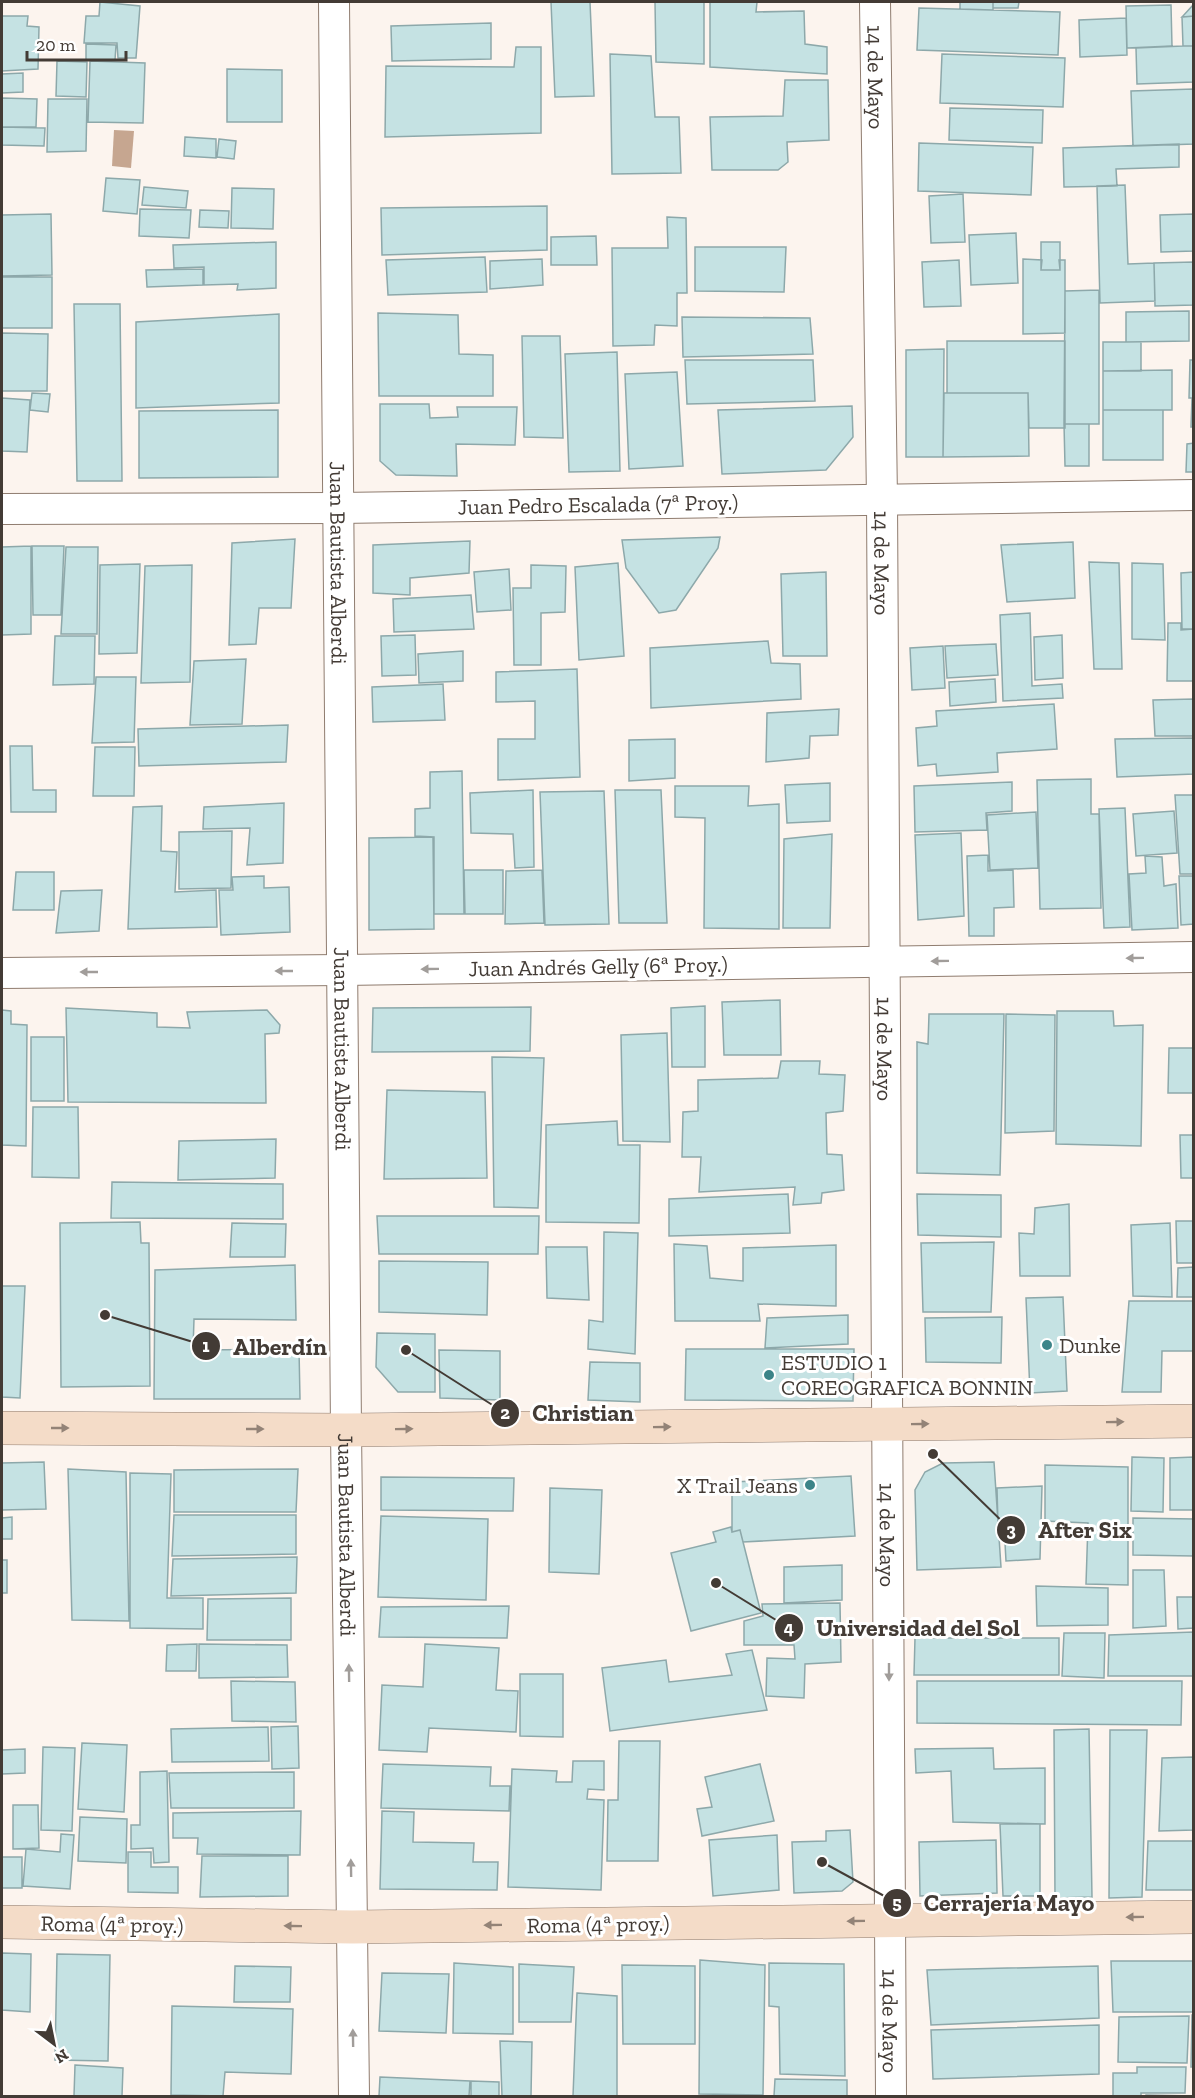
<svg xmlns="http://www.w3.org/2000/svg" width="1195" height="2098" viewBox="0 0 1195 2098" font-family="'Zilla Slab',serif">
<rect width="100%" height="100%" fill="#fcf4ee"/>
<path fill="#c6a690" d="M114 130 134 131 131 168 112 166Z"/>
<path fill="#c5e2e3" stroke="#8da8aa" stroke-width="1.5" d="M100 2 140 6 136 58H118L117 43H84L86 16H99Z
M551 2H590L594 96 555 97Z
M655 2H704V64L656 62Z
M710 2H757L756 12 804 11 805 44 827 47V74L710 67Z
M960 2H993V10L960 9Z
M993 2H1019L1018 8H993Z
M1194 4V16L1182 17Z
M1171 5 1172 46 1127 48 1126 6Z
M919 8 1060 12 1058 55 917 50Z
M2 16H28L27 26 39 27 38 69 2 71Z
M1194 16V46H1183L1182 17Z
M1126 18 1127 55 1080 57 1079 20Z
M491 23V59L392 61 391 26Z
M86 44 116 45 115 60H86Z
M1183 46H1194V82L1137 84 1136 48Z
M516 47H541V133L385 137 386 66 514 67Z
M610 54 651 56 655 117H679L681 173 612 174Z
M942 54 1065 58 1063 107 940 103Z
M57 61 87 62 86 97 56 96Z
M90 61 145 63 143 123 88 122Z
M227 69 282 70V122H227Z
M23 73V92L2 93V74Z
M785 80H828L829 140 787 142 788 162 778 170H712L710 117 783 116Z
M1194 89V144L1133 146 1131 91Z
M2 98 37 99 36 127H2Z
M48 99H87L86 151 47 152Z
M950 108 1043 110 1042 143 949 140Z
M2 127 45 128 44 146 2 145Z
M185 137 216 139V158L184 156Z
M219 139 236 141 234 159 217 157Z
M919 143 1033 147 1031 195 918 191Z
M1179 144V167L1116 169 1117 186 1064 187 1063 148Z
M106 178 140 180 137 214 103 211Z
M1125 185 1128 264 1154 263 1155 301 1100 303 1097 186Z
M144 187 188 191 186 208 142 205Z
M232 188 274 189 273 229 231 228Z
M963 194 965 242 931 243 929 196Z
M547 206V250L382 255 381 208Z
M140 209 191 210 189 238 139 236Z
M200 210 229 211 228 228 199 227Z
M51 214 52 275 2 276V215Z
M1194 214V251L1161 252 1160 215Z
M667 217 686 218 687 293H677V326L655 325 654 345 613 346 612 248H668Z
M1016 233 1018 283 971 285 969 235Z
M596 236 597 265H551V237Z
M276 242V288L237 290 238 284 204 285V267L174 268 173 245Z
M1041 242H1060V270H1041Z
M695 247H786L784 292 695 291Z
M485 257 487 292 388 295 386 260Z
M542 259 543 285 490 289V261Z
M1023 259 1042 260 1041 270H1060L1059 260H1065V333L1023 334Z
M959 260 961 306 924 307 922 262Z
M1194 262V305L1155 306 1154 263Z
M203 269V285L147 287 146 270Z
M2 277H52V328H2Z
M1099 290V424H1064L1065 291Z
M74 304H120L122 481H77Z
M1189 311V341L1126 342V312Z
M378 313 458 315 459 354 493 355V396H379Z
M279 314V403L136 408V322Z
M682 317 810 318 813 354 683 357Z
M2 333 48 334 47 391H2Z
M522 336H560L563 438 524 437Z
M947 341H1065V428H1029L1028 393H947Z
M1103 342H1141V371H1103Z
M944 349 943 457H906V350Z
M617 352 620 471 569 472 565 354Z
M685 360H813L815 401 687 404Z
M1190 360H1194V398H1189Z
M1172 370V410H1103V371Z
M677 372 683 466 629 469 625 374Z
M32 393 50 394 48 412 30 410Z
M944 393H1028L1029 456 943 457Z
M2 398 30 400 27 452 2 451Z
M1192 398H1194V427H1191Z
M380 404H429L430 418 458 417 457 407H517L515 445 456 444 457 476 396 475 380 461Z
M852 406 853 437 826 470 722 474 718 410Z
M278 410V477L139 478V411Z
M1103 410H1163V460H1103Z
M1064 424H1089V466H1065Z
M1194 443V472H1186L1187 444Z
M720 537 718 548 676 610 659 613 626 568 622 540Z
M295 539 291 608H259L256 644 229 645 232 543Z
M470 541 469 573 410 578V595L373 593V545Z
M1073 542 1075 598 1007 602 1001 545Z
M31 546V634L2 635V547Z
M32 546H64L61 615H33Z
M66 547H98L97 634H61Z
M1089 562 1119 563 1122 669H1094Z
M618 563 624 656 579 660 575 567Z
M1132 563 1163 564 1165 640 1132 639Z
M140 564 137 653 99 654 100 565Z
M192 565 190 682 141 683 145 566Z
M531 565 566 566 565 612 541 613V665H514L513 588H531Z
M509 569 511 610 477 612 474 572Z
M826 572 827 656H783L781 574Z
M1194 572V629H1182L1181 573Z
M471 595 474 629 394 632 393 599Z
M1030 613 1032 686 1062 684 1063 698 1003 701 1000 615Z
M1168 623H1181V630L1194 629V681H1167Z
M415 635 416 675 382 676 381 636Z
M1062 635 1063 678 1035 680 1034 637Z
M55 636H95L94 684 53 685Z
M768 641 771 663 800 664 801 699 651 708 650 648Z
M996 644 998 675 947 678 945 646Z
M943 646 945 688 912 690 910 648Z
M463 651V681L419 683 418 654Z
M246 659 242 724 190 725 194 661Z
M577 669 580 777 498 780V739H535V701L496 702V672Z
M96 677H136L134 742 92 743Z
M995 679 996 702 950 706 949 682Z
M443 684 445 720 373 722 372 687Z
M1194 699V736H1155L1153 700Z
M1054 704 1057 749 997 753 998 772 937 776 936 764 918 766 916 728 937 726 936 711Z
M839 709 838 735 810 736 809 758 766 762 767 713Z
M288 725 286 762 139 766 138 729Z
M1194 738V774L1117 777 1115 739Z
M675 739V778L629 781V740Z
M10 746H32L33 790H56V812H11Z
M95 747H135L134 796H93Z
M462 771 464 914H434V837L415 836V809L430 808V772Z
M1091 779V814H1099L1101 908 1040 909 1037 780Z
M1012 782V811L986 813 987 830 915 832 914 786Z
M830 783V821L787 823 785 785Z
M675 786H749L748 806 779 804V929L704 928 705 818 675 817Z
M533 790 534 867 515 868 513 834 471 833 470 793Z
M615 790H661L667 923H619Z
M604 791 609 924 545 925 540 792Z
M1175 795H1194V874H1180Z
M284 803 283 863 247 865 250 828 203 829 204 807Z
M162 806 161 851 177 852 175 892 216 890 217 927 128 929 133 807Z
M1125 808 1130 927 1104 928 1099 809Z
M1174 811 1177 853 1136 856 1133 814Z
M1036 812 1038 868 990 870 987 815Z
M232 831 231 888 179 889V832Z
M961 833 964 916 918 920 915 835Z
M832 834 830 928H783L784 839Z
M433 837 434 929 369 930V838Z
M988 855V871L1013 870 1014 907 994 908V936H969L967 856Z
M1145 856 1162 857 1164 886 1176 884 1178 928 1132 930 1129 874 1146 873Z
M464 870H503V914H465Z
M542 870 544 923 505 924 506 871Z
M16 872H54V910H13Z
M264 876V888L289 887 290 932 221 935 219 890H233L232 877Z
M1179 876H1194V924L1181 925Z
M102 890 99 931 56 933 61 891Z
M780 1000 781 1055H724L722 1002Z
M705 1006V1067H672L671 1008Z
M531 1007 530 1051 372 1052 373 1008Z
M66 1008 157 1013V1027L190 1028 187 1012 267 1010 280 1025 279 1033 265 1034 266 1103 68 1102Z
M2 1010 11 1011V1024L27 1025 26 1146 2 1145Z
M1057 1011H1113L1114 1026 1143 1025 1141 1146 1056 1144Z
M929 1014H1004L1000 1175 917 1173V1042L928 1044Z
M1006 1014 1055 1015 1054 1131 1005 1133Z
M667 1033 670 1142 623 1141 621 1035Z
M31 1037H64V1101H31Z
M1169 1048H1194V1093H1168Z
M492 1057 544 1058 538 1208 494 1207Z
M781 1061H820L819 1074 845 1075 843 1111 826 1113 827 1154 842 1155 844 1190 822 1193 821 1203 793 1205 795 1187 699 1192 701 1157H682L683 1112 698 1111V1080L778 1078Z
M387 1090 485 1092 487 1178 384 1179Z
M33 1107H78L79 1178 32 1177Z
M617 1121 618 1145H640L639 1223 546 1222V1125Z
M1180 1135H1194V1178H1181Z
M276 1139 275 1178 178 1180 179 1141Z
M112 1182 283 1184V1219L111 1218Z
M788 1194 790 1233 669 1236V1199Z
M917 1194 1001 1195V1237L918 1235Z
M1069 1204 1070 1276H1020L1019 1233 1034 1234 1035 1208Z
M377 1216H539L538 1254H379Z
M1176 1221H1194V1263H1177Z
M140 1222 141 1243H149L150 1386 61 1387 60 1223Z
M232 1223 286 1224 285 1257H230Z
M1170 1223 1172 1297 1133 1296 1131 1225Z
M604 1232 638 1233 635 1354 588 1349 589 1320 603 1322Z
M994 1242 991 1312H923L921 1243Z
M674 1244 707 1246 710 1278 743 1281V1248L836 1245V1306L758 1304 760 1321H675Z
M546 1247H587L589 1300 547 1298Z
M379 1261 488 1262 487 1315 379 1312Z
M295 1265 296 1320 194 1319 193 1350 299 1349 300 1399H154L155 1270Z
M1194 1267V1297H1177L1178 1268Z
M2 1286H25L20 1398 2 1397Z
M1063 1297 1067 1391 1030 1393 1026 1298Z
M1129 1301H1194V1351H1162L1161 1392H1122Z
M848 1315V1344L765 1348 767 1318Z
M1002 1317 1001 1363 926 1362 925 1318Z
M377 1333 435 1334V1392H398L376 1367Z
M686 1349H854L853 1401 685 1400Z
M439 1350 500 1351V1400L440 1398Z
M590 1362 640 1363V1402L588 1400Z
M1132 1457 1164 1458 1163 1512 1131 1511Z
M1194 1457V1510H1170V1458Z
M44 1462 46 1509 2 1510V1463Z
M994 1462 1001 1567 917 1570 915 1490 925 1472 943 1463Z
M1045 1465 1128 1467V1585L1086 1584 1088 1523 1045 1521Z
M68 1469 126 1472 129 1621 72 1620Z
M298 1469 296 1512H174V1470Z
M130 1473 171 1474 167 1598H203V1629L130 1628Z
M851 1476 855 1536 743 1542 740 1530 732 1532V1482Z
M381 1477 514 1478 513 1511 381 1510Z
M1042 1486 1040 1559 1006 1561 1004 1525 998 1524 997 1488Z
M550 1488 602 1490 599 1574 549 1572Z
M174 1515H296V1554L172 1556Z
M381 1516 488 1519 486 1600 378 1597Z
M12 1517V1539H2V1518Z
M1133 1518 1194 1519V1556L1133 1555Z
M731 1527 732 1532 740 1530 761 1613 691 1631 671 1553 716 1542 713 1532Z
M297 1557 296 1593 171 1596 173 1559Z
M2 1560H7V1593H2Z
M842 1565V1600L784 1603V1567Z
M1133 1570H1164L1166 1626 1133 1628Z
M1036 1586 1108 1588V1625L1037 1626Z
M1177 1597H1194V1628L1178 1629Z
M291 1598V1640H207L208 1599Z
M840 1603 841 1662 805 1664 804 1698 766 1696 767 1658 795 1659 794 1645H744V1621L763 1616 762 1604Z
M509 1606 507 1638 379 1637 381 1607Z
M1194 1632V1676H1108L1109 1635Z
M1064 1633H1105L1104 1678 1062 1676Z
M915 1638H1059V1675H914Z
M197 1644 196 1671H166L167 1645Z
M199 1644 287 1645 288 1677 199 1678Z
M425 1644 499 1648 496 1690 518 1691 516 1732 429 1728 427 1752 379 1750 382 1685 423 1687Z
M752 1650 767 1710 610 1731 602 1668 666 1660 669 1682 732 1675 726 1654Z
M520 1674H563V1737L520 1736Z
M231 1681 295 1682 296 1722 232 1721Z
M917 1681H1182L1181 1725 917 1723Z
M298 1726 299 1768 272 1769 271 1727Z
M268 1727 269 1761 172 1762 171 1729Z
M1089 1729 1092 1897 1055 1898 1054 1730Z
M1110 1730H1147L1142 1897 1109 1898Z
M619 1741H660L658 1861H607L608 1800H618Z
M82 1743 127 1745 124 1812 78 1809Z
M43 1747 75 1748 72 1831 41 1830Z
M993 1748 994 1769 1045 1768V1824L953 1822 951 1771 916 1773 915 1749Z
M25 1749V1773L2 1774V1750Z
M1194 1757V1830L1159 1831 1162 1758Z
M573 1761H604V1790L588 1789 587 1799 604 1800 601 1890 508 1887 512 1769 557 1771 556 1782H572Z
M383 1764 491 1767 490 1786H510L509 1811 381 1808Z
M760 1764 774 1821 702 1836 697 1809 712 1807 705 1777Z
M167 1771 169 1862 154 1863 153 1848 131 1849V1825H140V1772Z
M294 1772V1808H171L169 1773Z
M13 1805H38L39 1848 13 1849Z
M301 1811 300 1855 197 1854 198 1838H173V1813Z
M382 1811 414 1812 413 1842 474 1843 473 1862H498L497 1890 380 1889Z
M80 1817 127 1819 126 1863 78 1861Z
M1000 1824H1040V1896H1003Z
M850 1830 853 1882 842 1891 794 1893 792 1842 826 1841V1831Z
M61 1834 74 1835 70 1889 23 1886 26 1849 60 1852Z
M777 1835 779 1890 713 1896 709 1840Z
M996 1840 997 1893 920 1896 919 1842Z
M1148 1841H1194V1890H1146Z
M128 1852H151V1867H178V1893L128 1892Z
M202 1856H288V1896L200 1897Z
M2 1857H22V1888H2Z
M2 1953 31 1954 30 2012 2 2010Z
M57 1954 110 1955 108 2061 55 2060Z
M700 1960 765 1965 763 2095 699 2094Z
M1111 1961H1194V2012H1113Z
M454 1963 513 1967V2034L453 2033Z
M769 1963 844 1964 845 2076 780 2074 779 2007 769 2006Z
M519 1964 574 1967 571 2022H519Z
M622 1965 695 1966V2044H623Z
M235 1966 291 1967 290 2002H234Z
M1098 1966 1099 2018 931 2025 927 1970Z
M382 1973 449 1974 446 2033 379 2031Z
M577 1993 617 1996V2096H573Z
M172 2006 293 2009 291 2074 225 2072 223 2096 171 2095Z
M1192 2015H1194V2067H1191Z
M1189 2016 1187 2063 1118 2062 1119 2017Z
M1099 2025V2074L933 2079 931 2030Z
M500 2041 532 2042 531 2096H502Z
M75 2065 123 2068 122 2096H74Z
M1137 2067H1186L1185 2093H1141V2096H1113V2073H1137Z
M380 2077 470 2081 469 2096H379Z
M775 2079 847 2080V2096H774Z
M471 2081 499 2082V2096H471Z
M1146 2095 1194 2096H1146Z"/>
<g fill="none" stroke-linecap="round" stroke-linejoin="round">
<g stroke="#8f7c6f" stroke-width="32">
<g id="street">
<path id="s1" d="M334 2 346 1430 354 2096"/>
<path id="s2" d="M875 2 882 500 891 2096"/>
<path d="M2 509 339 508 1194 495"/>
<path d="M2 973 343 970 1194 957"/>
</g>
</g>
<g stroke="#8f7c6f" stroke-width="34">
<path id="secondary" d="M2 1428 346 1430 1194 1421
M2 1922 352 1927 1194 1917"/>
</g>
<use href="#street" stroke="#fff" stroke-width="30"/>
<use href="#secondary" stroke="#f4dcc8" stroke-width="33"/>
</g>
<defs><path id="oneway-solid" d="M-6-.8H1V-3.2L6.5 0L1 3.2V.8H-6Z" transform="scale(1.5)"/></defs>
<g fill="#a19d9a">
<use href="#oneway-solid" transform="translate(1135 958) rotate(179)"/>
<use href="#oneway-solid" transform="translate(940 961) rotate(179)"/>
<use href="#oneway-solid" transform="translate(430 969) rotate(179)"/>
<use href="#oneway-solid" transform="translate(284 971) rotate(180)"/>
<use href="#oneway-solid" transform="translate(89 972) rotate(180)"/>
<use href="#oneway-solid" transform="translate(889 1672) rotate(90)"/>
<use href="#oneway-solid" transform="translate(349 1673) rotate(-91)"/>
<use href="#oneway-solid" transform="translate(351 1868) rotate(-91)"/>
<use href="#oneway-solid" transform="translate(353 2038) rotate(-91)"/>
</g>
<g fill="#938377">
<use href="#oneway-solid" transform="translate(1115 1422) rotate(-1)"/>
<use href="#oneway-solid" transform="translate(920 1424) rotate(-1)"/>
<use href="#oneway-solid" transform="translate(662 1427) rotate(-1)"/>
<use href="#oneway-solid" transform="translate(60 1428)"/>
<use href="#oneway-solid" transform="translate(255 1429)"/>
<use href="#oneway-solid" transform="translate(404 1429) rotate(-1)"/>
<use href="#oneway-solid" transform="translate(1135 1917) rotate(179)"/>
<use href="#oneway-solid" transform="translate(856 1921) rotate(179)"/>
<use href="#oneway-solid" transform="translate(493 1925) rotate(179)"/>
<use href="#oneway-solid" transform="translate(293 1926) rotate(-179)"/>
</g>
<g fill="#3c8488" stroke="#fff" stroke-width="2">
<circle cx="1047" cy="1345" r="6"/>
<circle cx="769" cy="1375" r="6"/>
<circle cx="810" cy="1485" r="6"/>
</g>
<g text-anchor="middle" stroke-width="6" stroke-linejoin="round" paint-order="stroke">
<g font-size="22" fill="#433b35" stroke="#fff">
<text dy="8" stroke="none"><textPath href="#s2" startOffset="75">14 de Mayo</textPath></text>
<text transform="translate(598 504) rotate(-1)" y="8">Juan Pedro Escalada (7ª Proy.)</text>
<text dy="8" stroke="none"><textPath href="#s1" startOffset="561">Juan Bautista Alberdi</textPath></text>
<text dy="8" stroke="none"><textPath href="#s2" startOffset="561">14 de Mayo</textPath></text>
<text transform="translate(598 966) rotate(-1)" y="8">Juan Andrés Gelly (6ª Proy.)</text>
<text dy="8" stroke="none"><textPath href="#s1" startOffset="1047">Juan Bautista Alberdi</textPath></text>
<text dy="8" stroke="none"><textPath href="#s2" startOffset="1047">14 de Mayo</textPath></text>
<text dy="8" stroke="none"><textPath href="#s1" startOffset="1533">Juan Bautista Alberdi</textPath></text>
<text dy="8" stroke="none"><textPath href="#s2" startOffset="1533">14 de Mayo</textPath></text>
<text transform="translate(112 1924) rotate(1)" y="8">Roma (4ª proy.)</text>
<text transform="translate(598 1924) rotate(-1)" y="8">Roma (4ª proy.)</text>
<text dy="8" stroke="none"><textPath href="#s2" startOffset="2019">14 de Mayo</textPath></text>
</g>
<g font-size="22" fill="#433b35" stroke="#fff" text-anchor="start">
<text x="1059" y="1353">Dunke</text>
<text x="781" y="1370">ESTUDIO 1<tspan x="781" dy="25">COREOGRAFICA BONNIN</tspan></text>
<text x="798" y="1493" text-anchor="end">X Trail Jeans</text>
</g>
</g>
<path fill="none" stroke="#433b35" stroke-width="2" d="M105 1315L206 1346M406 1350L505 1413M933 1454L1011 1530M716 1583L789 1628M822 1862L897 1903"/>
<g fill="#433b35" stroke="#fff" stroke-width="2">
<circle cx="105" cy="1315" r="6"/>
<circle cx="406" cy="1350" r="6"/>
<circle cx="933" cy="1454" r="6"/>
<circle cx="716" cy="1583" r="6"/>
<circle cx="822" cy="1862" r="6"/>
<circle cx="206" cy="1346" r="15"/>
<circle cx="505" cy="1413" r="15"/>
<circle cx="1011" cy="1530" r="15"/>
<circle cx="789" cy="1628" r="15"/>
<circle cx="897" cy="1903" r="15"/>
</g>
<g font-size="18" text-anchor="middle" font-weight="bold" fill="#fff">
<text x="206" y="1352">1</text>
<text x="505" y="1419">2</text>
<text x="1011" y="1536">3</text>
<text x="789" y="1634">4</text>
<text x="897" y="1909">5</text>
</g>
<g font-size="24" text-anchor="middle" font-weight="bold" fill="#433b35" stroke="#fff" stroke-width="6" stroke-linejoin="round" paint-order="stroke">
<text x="280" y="1355">Alberdín</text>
<text x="583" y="1421">Christian</text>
<text x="1085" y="1538">After Six</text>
<text x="918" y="1636">Universidad del Sol</text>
<text x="1009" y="1911">Cerrajería Mayo</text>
</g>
<rect width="1195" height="2098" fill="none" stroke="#433b35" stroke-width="6"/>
<g transform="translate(54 2044) rotate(148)" stroke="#ffffff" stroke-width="4.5" paint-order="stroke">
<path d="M0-4.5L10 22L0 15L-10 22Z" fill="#433b35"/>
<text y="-9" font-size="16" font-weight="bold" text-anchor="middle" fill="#433b35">N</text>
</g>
<path d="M27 51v9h99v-9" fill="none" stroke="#433b35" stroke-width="3"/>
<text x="36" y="51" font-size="18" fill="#433b35" stroke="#ffffff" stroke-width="4.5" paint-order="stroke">20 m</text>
</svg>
